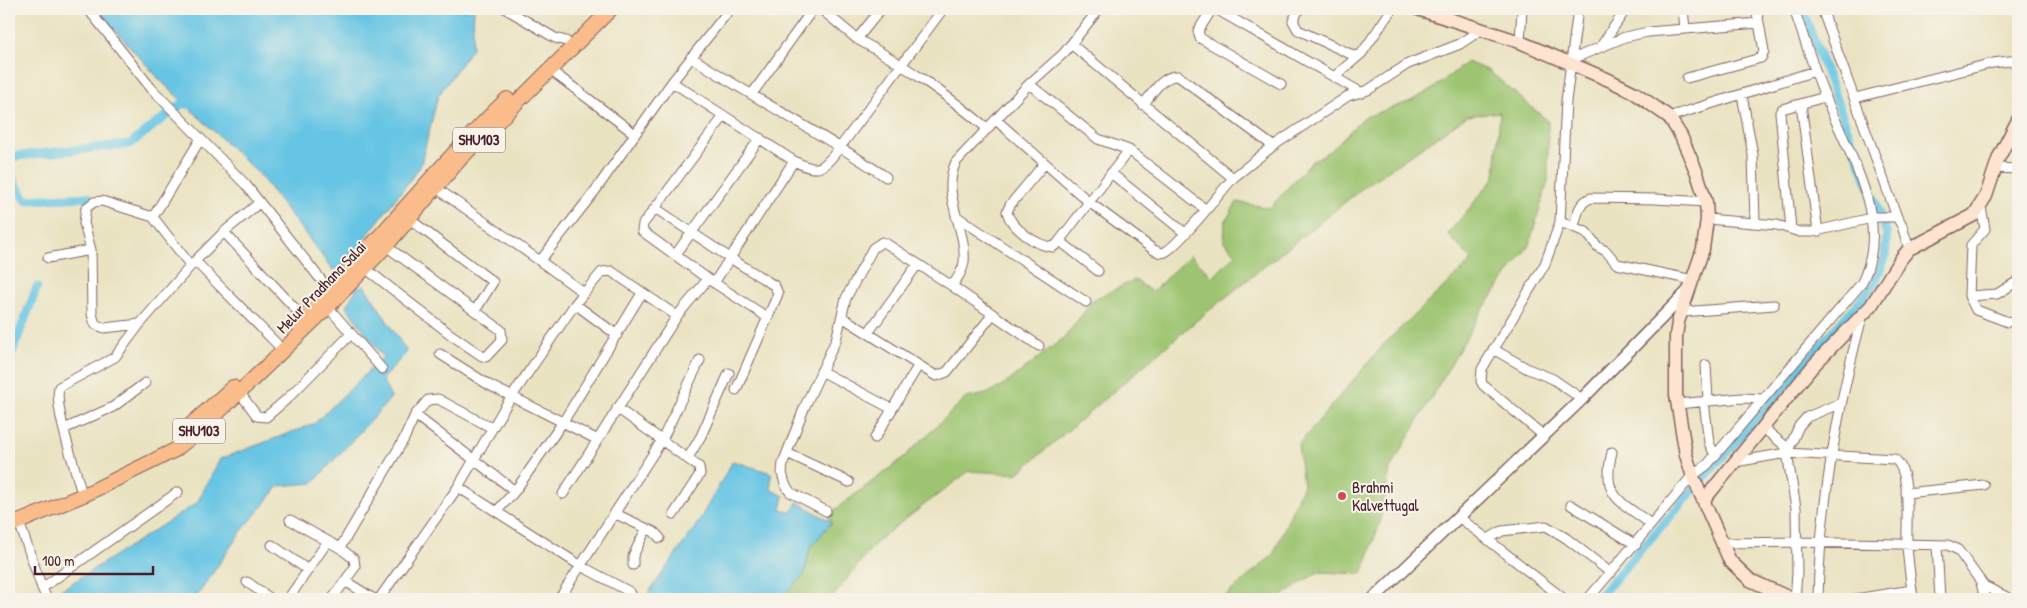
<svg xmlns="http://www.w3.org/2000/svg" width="2027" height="608" viewBox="0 0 2027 608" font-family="'Patrick Hand',sans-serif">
<rect width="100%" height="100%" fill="#f7f3e8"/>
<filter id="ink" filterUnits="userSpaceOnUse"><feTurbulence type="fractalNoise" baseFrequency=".02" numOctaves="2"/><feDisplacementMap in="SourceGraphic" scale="10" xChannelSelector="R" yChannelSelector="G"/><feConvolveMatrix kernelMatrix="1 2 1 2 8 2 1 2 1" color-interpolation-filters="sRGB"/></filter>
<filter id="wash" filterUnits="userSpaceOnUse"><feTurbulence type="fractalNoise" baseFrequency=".0096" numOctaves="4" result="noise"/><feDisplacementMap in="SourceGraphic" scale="20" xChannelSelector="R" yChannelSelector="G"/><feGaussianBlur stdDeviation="1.12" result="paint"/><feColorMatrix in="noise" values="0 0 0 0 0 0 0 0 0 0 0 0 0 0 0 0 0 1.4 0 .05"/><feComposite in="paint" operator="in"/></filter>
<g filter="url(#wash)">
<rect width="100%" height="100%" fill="#eae3c2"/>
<path fill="#9dc571" stroke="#74724e" d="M1467 62 1489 71 1548 121V181L1529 245 1481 312 1390 469 1379 525 1362 574 1318 572 1277 599H1222L1273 555 1303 485 1298 445 1386 342 1472 260 1448 234 1495 177 1500 112 1467 116 1364 187 1196 321 1017 474 969 471 878 540 831 599H780L804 575 810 548 832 522 828 515 902 459 966 398 986 394 1004 385 1066 336 1094 299 1135 280 1152 292 1190 255 1213 277 1236 254 1224 242 1225 222 1237 202 1270 208 1311 162 1331 150 1363 118 1411 101 1434 88Z"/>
<path fill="#66c5e4" stroke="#587288" d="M96 9 474 10 472 48 438 96 420 167 345 264 359 288 364 285 407 352 382 379 391 398 313 483 279 486 240 533 195 599H47L197 503 220 459 314 424 383 357 346 306 356 290 343 266 333 270 259 174 161 81Z
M733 461 771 473V490L784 496 781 509 792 513 797 502 832 522 810 548 804 575 780 599H644L696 526Z"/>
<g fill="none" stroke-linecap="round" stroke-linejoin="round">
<path stroke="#66c5e4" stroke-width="9" d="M9 157 130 144 183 103 193 105
M9 180 12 179 26 200 88 197
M9 360 37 287
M1597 599 1874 285 1885 258 1887 234 1802 9"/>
</g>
</g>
<g filter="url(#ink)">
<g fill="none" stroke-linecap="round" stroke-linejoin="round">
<g stroke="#826460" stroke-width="11">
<path id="minor" d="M88 9 151 88 246 185 329 290
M506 9 555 38 566 41
M730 9 672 82 794 161C821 175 823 168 841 146L943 9
M821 9 857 39
M881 9 857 39C908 67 943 92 988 129
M1212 9 1198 31 1200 38 1281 84
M1216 9 1362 93
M1299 9 1293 21 1298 30 1357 57
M1683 9 1685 29
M1822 9 1897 217
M1520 42 1522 9
M1601 46 1624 12 1629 9
M691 57C755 99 823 134 886 177
M1570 60 1625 37 1648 32 1759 23 1756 9
M549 69 635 134
M1334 77 1362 53 1392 9
M1687 78 1761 58 1764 51 1759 23
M1029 84 1098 139 1129 150
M752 94 813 9
M1742 95 1753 155 1755 222
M1855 98 1993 63 2018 60
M1801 104 1818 232
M1143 105C1152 94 1162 75 1178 76L1273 146 1348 96 1368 90 1408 64 1460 44 1481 30
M724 116 643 224 642 231 708 279 767 317
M1669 117 1815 71
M996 120 1089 202 1154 250C1158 252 1161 254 1165 252 1178 246 1220 193 1233 178L1071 44
M1045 163 1010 205 1007 212C1011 228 1037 246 1053 247L1057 244 1129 150 1205 209
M1995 168 2018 169
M1111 173 1185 233
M1233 178 1273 146
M432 185 540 261 595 191 672 82
M1981 207 1985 229 1971 245 1969 296 1976 310 2008 322
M655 208 730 258 714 283
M956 216 1086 302
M153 217 191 266
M408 218 493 282 475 311
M1707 219 1777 225 1800 232H1812L1876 217H1897L1902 226 1909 249
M1560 222 1586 232 1598 247 1606 251 1617 264 1693 280
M1574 226C1577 215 1579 202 1591 198L1655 199 1706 202
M1791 229 1780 112 1782 109 1825 97
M224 232 304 318
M1060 241 1098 271
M91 250 84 223 86 208 94 202 102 201 153 217 200 140
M676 254 760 138
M48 258 91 250 92 314 95 324 104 328 140 324
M195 261 224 232 259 203
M540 261 584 293 602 272 611 271 677 316 708 279
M365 268 450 334 482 356 486 357 502 340 501 330 386 246
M1969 296 1997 294 2018 281
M575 304 617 335
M328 307 382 369
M1682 312 1774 305
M842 317 936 376 947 372 993 314
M868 333 917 265
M1039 346 952 286C957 279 963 271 964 262 967 228 940 195 956 162L1029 84 1064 53 1099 9
M1493 349 1528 369 1553 379 1582 399
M440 354 489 385 596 439
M1706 365 1708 401
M821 371 892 409
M736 390 778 294 775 286 730 258 794 161
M240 393 257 416 266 417 288 398 350 335
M1704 401 1709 443 1715 455
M1677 404 1742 398 1763 399
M617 408 699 467 700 474 674 514
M415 415 515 491 497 511
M1763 428 1789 449
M64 429 113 407 145 383
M1544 436 1483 385 1481 381 1482 369 1545 264 1560 222 1566 101 1578 9
M875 438 918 366
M1612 452C1601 497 1619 500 1651 524
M787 453 849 482
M688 458 701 436 729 373
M1735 462 1787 453 1894 459C1912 469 1906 526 1907 545 1908 563 1911 581 1913 599
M80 487C74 463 54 408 59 387L115 357 140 324 195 261 277 344
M458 487 581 566 630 592 633 599
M515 491 563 422 642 293
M1906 493 1984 485
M563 494 677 316
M1571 505 1636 545
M826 511 790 492 785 484 782 473 783 463 805 406 836 340 846 298 873 248 882 242 887 244 952 286
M616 514 654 532 660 538
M1460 518 1564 599
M290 520 340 548 354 559 355 567 332 599
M19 522 42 588 178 492
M1488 539 1502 531 1546 526 1566 538 1611 573
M1721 543 1797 542 1948 545 1958 550 1984 586 2011 599
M272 545 308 570
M1937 545 1940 599
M340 548 404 439 415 415 428 400 438 399 492 428
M633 565V556L646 529
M345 581 374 599
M247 582 271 599
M1981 583 1985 599
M42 588 47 599
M288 599 328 541
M379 599 458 487 506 405 575 304 584 293
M559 599 662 440 700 360
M1588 599 1692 476 1707 465 1861 284C1894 222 1848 154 1825 96 1813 67 1804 38 1794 9
M1795 599 1797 573 1796 508 1787 453 1799 426 1807 417 1841 403
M1818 599C1820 503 1837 410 1862 317
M1855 599 1912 590"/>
</g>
<g stroke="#826460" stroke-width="14">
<path id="tertiary" d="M1373 599 1582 399 1688 291"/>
</g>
<g stroke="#826460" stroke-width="15">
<path id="secondary" d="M1418 9 1520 42 1609 80 1635 93 1669 117 1681 136 1697 173 1706 202 1707 219 1703 249 1678 322 1676 336V395L1686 455 1693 477 1730 561 1750 580 1792 599
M1704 500 1813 366 1871 306 1900 260 1909 249 1974 215 1986 196 1999 157 2018 120"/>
</g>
<g stroke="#826460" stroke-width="16">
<path id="primary" d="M297 324C371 252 432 171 507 99
M186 429 233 387
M9 526 88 493 149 463 175 450 199 431 328 307 386 246 461 158 611 9"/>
</g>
<use href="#minor" stroke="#fff" stroke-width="9"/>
<use href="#tertiary" stroke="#fff" stroke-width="11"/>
<use href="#secondary" stroke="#fde4d0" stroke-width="12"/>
<use href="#primary" stroke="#f9bc8a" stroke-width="14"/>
</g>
</g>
<circle fill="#d1495b" stroke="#f7f3e8" stroke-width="2" cx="1342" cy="496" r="5"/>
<g text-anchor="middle" stroke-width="4" stroke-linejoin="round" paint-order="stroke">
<g fill="#f7f3e8" stroke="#7e5f64" stroke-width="1">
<rect x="453" y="127.5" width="52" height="25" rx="4"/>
<rect x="173" y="418.5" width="52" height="25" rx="4"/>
</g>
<g font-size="15" font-weight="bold" fill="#4a1f2b">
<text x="479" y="145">SHU103</text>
<text x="199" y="436">SHU103</text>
</g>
<g font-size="16" fill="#4a1f2b" stroke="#f7f3e8">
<text transform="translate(321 287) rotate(-46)" y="6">Melur Pradhana Salai</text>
</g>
<g font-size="16" fill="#4a1f2b" stroke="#f7f3e8" text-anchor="start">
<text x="1352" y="493">Brahmi<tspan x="1352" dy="18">Kalvettugal</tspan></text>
</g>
</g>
<rect width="2027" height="608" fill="none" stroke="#f7f3e8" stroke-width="30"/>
<path d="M35 566v8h118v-8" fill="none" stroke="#4a1f2b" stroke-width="2.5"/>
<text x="42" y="566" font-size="15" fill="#4a1f2b" stroke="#f7f3e8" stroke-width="4" paint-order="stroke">100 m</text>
</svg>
